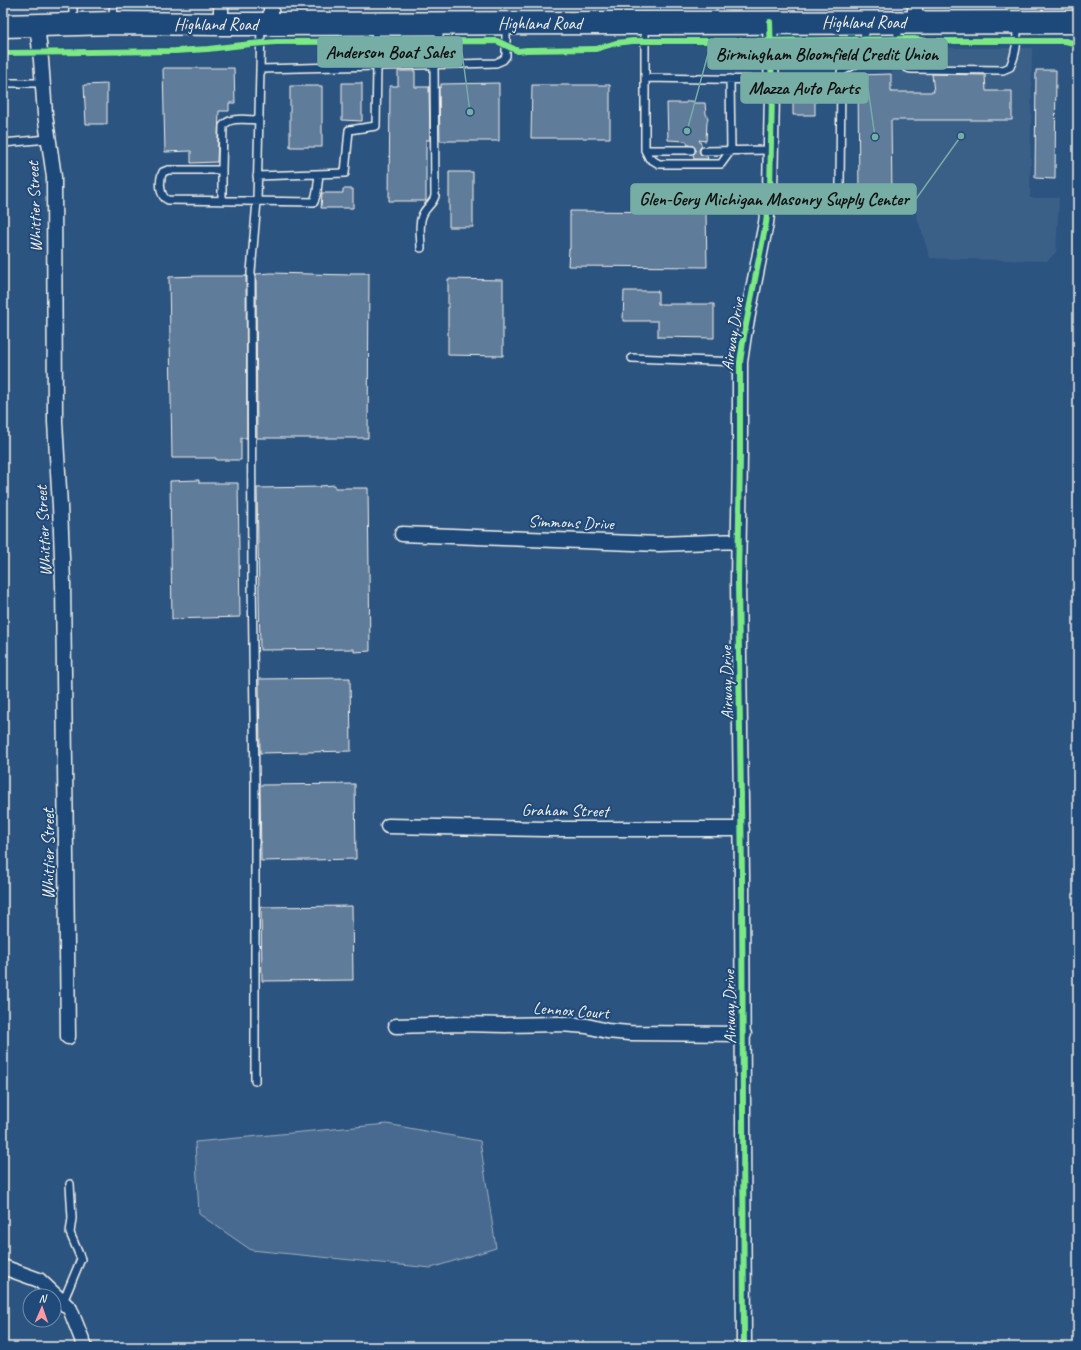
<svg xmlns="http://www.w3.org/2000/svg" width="1081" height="1350" viewBox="0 0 1081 1350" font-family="Caveat,sans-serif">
<rect width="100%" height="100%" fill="#2c5481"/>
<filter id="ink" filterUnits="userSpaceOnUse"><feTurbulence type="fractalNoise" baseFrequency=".025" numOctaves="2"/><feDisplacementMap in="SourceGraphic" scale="8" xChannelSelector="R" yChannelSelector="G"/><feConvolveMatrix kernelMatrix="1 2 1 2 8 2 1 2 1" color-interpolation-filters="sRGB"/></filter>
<g filter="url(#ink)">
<path fill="#3b6088" d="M892 48H1032L1030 198H1059L1056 252 1047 261 930 258 913 204 892 199Z"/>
<path fill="#496b90" stroke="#9eaebc" d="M387 1124 480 1141 496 1248 431 1268 251 1250 199 1214 195 1142Z"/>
<path fill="#5e7b9a" stroke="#f4f1e8" d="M163 68H234L235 103H229V111H219L217 162 191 163V151L165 152Z
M1036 70H1056L1055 179 1035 178Z
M398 71H415V87H429L430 140H426V201H389L390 86H398Z
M891 74V92H934L932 74 985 75 986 91H1012V120H891L892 199 859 200 858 75Z
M793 77H815V115H793Z
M342 83H362V121L342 120Z
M499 83V141H440L439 87H441V84Z
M107 84V124H86L84 85Z
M532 85H610V138H531Z
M290 86H322V147H290Z
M687 101H693L694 103H705L706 114 708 118 707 122 706 141 699 140 702 146 700 148 699 151 701 155 707 156 708 159H694L693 155 695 152V148L693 146 688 145 686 141 668 140 667 103H686Z
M449 172H473V227H449Z
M343 189H353V208H321L322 193H343Z
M570 211 706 212 707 267 568 266 569 249H570Z
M271 273 350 275V273H369L368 438H257L256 274Z
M199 276H246L247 438H241V460H216V458H172L169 277Z
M448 279 503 280V356L448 355Z
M624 291H658V304H714V338L658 337V321H623Z
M199 480V483H238L240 617 172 619 170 481Z
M335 485V488H368L370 651 354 652V649L260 650 257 488 320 487V486Z
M350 678 351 751 260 753 259 679Z
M355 784 356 859 261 861 260 785Z
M352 906 353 980 262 981 261 907Z"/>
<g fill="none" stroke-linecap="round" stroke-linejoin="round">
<g stroke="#f4f1e8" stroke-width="10">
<path id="service" d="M73 3V23
M113 3 114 21
M898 24C898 35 896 61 906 67 908 69 910 69 912 69L1003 70 1010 67C1017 52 1017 41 1017 24
M439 25V64
M645 25V78L772 80
M260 69 496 63 503 60 506 56V26
M645 78V150L649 158 659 164H721L731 150 730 79
M3 83H43
M259 120C247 120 230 116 223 126L222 170H168L163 172C159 179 159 197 168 200L314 202 317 192 319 174
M3 143 48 139
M645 150H691
M704 151 771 150
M257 176 345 173 349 130 376 126 377 66 375 25
M840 186 841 72 861 61 866 25
M222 201V170
M421 248C421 238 418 223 423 214 426 207 433 204 435 196L434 64
M632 358 740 362
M255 1081V783L252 580 251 272 257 201 261 26
M63 1302 81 1259 70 1233 72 1218 70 1184"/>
</g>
<g stroke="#f4f1e8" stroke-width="17">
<path id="minor" d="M221 3V24
M271 3V24
M915 3V22
M37 25 41 60 45 114 54 177 55 422 60 506 63 583 68 1037
M402 534 659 544 739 541
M388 826 545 829H742
M396 1026 462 1024 505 1025 560 1024 587 1026 607 1031 629 1033 744 1034
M3 1267 39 1280 70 1309 85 1347
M744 1347 742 876 738 582 740 456V362L744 335 766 223 770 190 772 94 770 22"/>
</g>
<g stroke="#f4f1e8" stroke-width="25">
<path id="trunk" d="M3 26 114 23 221 24 1078 22"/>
</g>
<use href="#service" stroke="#1f4a7a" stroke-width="7"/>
<use href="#minor" stroke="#1f4a7a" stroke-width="14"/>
<use href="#trunk" stroke="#1f4a7a" stroke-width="22"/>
<g stroke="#1f4a7a" stroke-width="8">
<path id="cycleway" d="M3 53 175 51 208 49 251 44 276 42 497 41 518 51 527 50 596 49 616 43 633 41H758L914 39 926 41H1065L1078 44
M744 1347 742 876 738 582 740 456V362L744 335 766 223 770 190 772 94 770 22"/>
</g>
<use href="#cycleway" stroke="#7ce984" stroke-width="6"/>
</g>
</g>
<g text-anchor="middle" stroke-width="4" stroke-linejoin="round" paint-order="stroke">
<g font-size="17" fill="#f4f1e8" stroke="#1f4a7a">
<text x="864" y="28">Highland Road</text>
<text x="540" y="29">Highland Road</text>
<text x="216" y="30">Highland Road</text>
<text transform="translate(34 207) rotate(-92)" y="6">Whittier Street</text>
<text transform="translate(732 334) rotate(-81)" y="6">Airway Drive</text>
<text transform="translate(571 522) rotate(2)" y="6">Simmons Drive</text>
<text transform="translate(43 531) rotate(-93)" y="6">Whittier Street</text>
<text transform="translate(726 683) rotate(-91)" y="6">Airway Drive</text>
<text transform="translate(565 810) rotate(1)" y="6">Graham Street</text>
<text transform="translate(48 854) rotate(-90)" y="6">Whittier Street</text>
<text transform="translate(729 1007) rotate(-91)" y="6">Airway Drive</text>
<text transform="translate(571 1010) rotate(4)" y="6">Lennox Court</text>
</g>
</g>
<path fill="none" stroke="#76ada5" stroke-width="1.5" d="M470 112L462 52M687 131L708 54M875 137L868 88M961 136L916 199"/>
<g fill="#76ada5" stroke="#1f4a7a" stroke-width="1.5">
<circle cx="470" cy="112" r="4"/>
<circle cx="687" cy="131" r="4"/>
<circle cx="875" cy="137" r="4"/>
<circle cx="961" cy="136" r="4"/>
</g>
<g fill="#76ada5" stroke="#76ada5" stroke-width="1.5">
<rect x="318" y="37" width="144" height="30" rx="4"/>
<rect x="708" y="39" width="239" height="30" rx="4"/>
<rect x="741" y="73" width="127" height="30" rx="4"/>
<rect x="631" y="184" width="285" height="30" rx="4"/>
</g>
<g font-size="18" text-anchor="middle" font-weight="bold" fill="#111">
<text x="390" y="58">Anderson Boat Sales</text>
<text x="827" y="60">Birmingham Bloomfield Credit Union</text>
<text x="804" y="94">Mazza Auto Parts</text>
<text x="774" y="205">Glen-Gery Michigan Masonry Supply Center</text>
</g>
<rect width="1081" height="1350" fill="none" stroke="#1f4a7a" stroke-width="16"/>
<rect x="8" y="8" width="1065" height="1334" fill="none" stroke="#f4f1e8" stroke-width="1.5" filter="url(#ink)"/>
<g transform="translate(42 1308) rotate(2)"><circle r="19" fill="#1f4a7a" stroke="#748da6"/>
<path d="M0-3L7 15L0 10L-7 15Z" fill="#ff9aa2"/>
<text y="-6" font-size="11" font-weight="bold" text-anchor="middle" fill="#f4f1e8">N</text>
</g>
</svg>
